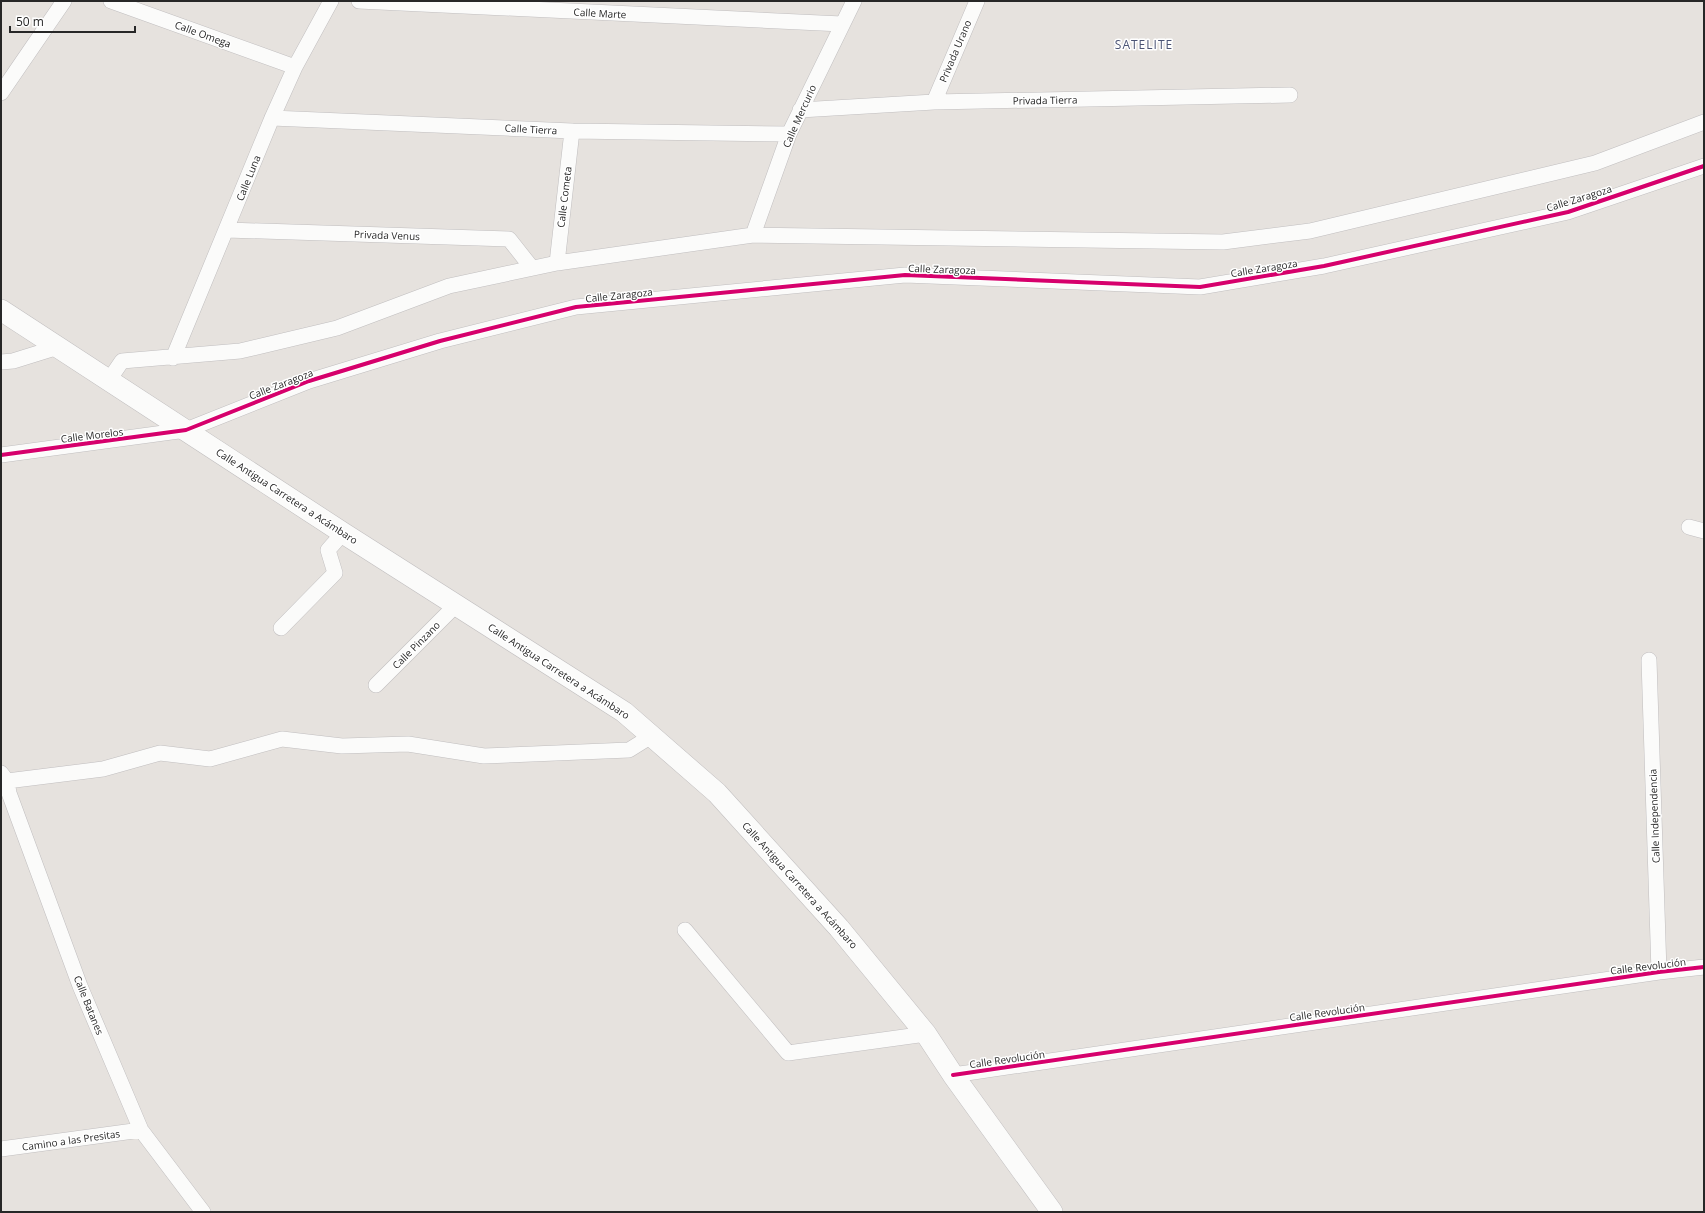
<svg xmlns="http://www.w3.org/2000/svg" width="1705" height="1213" viewBox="0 0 1705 1213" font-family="'Open Sans',sans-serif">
<rect width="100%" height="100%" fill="#e6e2de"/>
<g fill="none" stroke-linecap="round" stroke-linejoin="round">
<g stroke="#c0bebf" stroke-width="16">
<path id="street" d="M111 1 295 67
M359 1 842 24
M1 93 64 1
M934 102 977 1
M800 110 934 102 1290 95
M272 118 572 131 789 134
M227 230 509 239 532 268
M753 235 789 134 854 1
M557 263 572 131
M173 358 272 118 295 67 331 1
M1 362 13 361 58 347
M109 380 122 361 240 351 337 328 449 286 557 263 753 235 1223 242 1310 231 1595 163 1704 122
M1 455 186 430 309 381 440 341 576 307 905 275 1200 287 1324 266 1568 212 1704 166
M1689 527 1704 531
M281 628 335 573 328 550 343 533
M1649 660 1659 972
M376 685 456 605
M1 773 7 781 9 793 80 986 141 1130 203 1212
M7 781 103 769 160 753 210 759 282 739 342 746 408 744 484 756 629 750 653 735
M685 930 788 1053 926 1034
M953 1075 1659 972 1704 967
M1 1149 141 1130"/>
</g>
<g stroke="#c0bebf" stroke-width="22">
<path id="secondary" d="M1 310 343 533 624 712 717 793 839 928 926 1034 953 1075 1052 1212"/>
</g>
<use href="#street" stroke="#fbfbfa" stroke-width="15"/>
<use href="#secondary" stroke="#fbfbfa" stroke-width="21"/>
<g stroke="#fff" stroke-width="6">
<path id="cycleway" d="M1 455 186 430 309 381 440 341 576 307 905 275 1200 287 1324 266 1568 212 1704 166
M953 1075 1659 972 1704 967"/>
</g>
<use href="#cycleway" stroke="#d6006c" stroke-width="4"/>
</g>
<g text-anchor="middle" stroke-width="3" stroke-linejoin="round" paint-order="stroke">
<g font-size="10" fill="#272727" stroke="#fff">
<text transform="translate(600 13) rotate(3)" y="4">Calle Marte</text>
<text transform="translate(203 34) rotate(20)" y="4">Calle Omega</text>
<text transform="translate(955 51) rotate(-67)" y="4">Privada Urano</text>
<text transform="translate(1045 100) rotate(-1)" y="4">Privada Tierra</text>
<text transform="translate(799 116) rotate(-66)" y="4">Calle Mercurio</text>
<text transform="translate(531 129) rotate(3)" y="4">Calle Tierra</text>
<text transform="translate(248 178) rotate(-68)" y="4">Calle Luna</text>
<text transform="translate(564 197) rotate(-83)" y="4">Calle Cometa</text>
<text transform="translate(1579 198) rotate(-17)" y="4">Calle Zaragoza</text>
<text transform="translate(387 235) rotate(2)" y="4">Privada Venus</text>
<text transform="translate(1264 268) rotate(-9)" y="4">Calle Zaragoza</text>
<text transform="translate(942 269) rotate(2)" y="4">Calle Zaragoza</text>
<text transform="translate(619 295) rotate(-6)" y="4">Calle Zaragoza</text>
<text transform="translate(281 384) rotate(-21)" y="4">Calle Zaragoza</text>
<text transform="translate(92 435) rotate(-7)" y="4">Calle Morelos</text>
<text transform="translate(287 496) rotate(33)" y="4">Calle Antigua Carretera a Acámbaro</text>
<text transform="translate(416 645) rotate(-45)" y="4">Calle Pinzano</text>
<text transform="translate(559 671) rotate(33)" y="4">Calle Antigua Carretera a Acámbaro</text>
<text transform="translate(1654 816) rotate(-92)" y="4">Calle Independencia</text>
<text transform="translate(800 885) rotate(48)" y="4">Calle Antigua Carretera a Acámbaro</text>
<text transform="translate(1648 966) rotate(-7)" y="4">Calle Revolución</text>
<text transform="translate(89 1005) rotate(68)" y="4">Calle Batanes</text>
<text transform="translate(1327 1012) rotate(-8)" y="4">Calle Revolución</text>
<text transform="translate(1007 1059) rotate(-8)" y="4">Calle Revolución</text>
<text transform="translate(71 1140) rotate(-8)" y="4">Camino a las Presitas</text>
</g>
<g font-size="12" letter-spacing="1" fill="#4b5374" stroke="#fff">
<text x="1144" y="49">SATELITE</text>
</g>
</g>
<rect width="1705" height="1213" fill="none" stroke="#272727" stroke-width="4"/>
<path d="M10 26v6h125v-6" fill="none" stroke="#272727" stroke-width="2"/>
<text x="16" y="26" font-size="12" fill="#272727" stroke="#ffffff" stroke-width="3" paint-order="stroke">50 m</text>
</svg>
